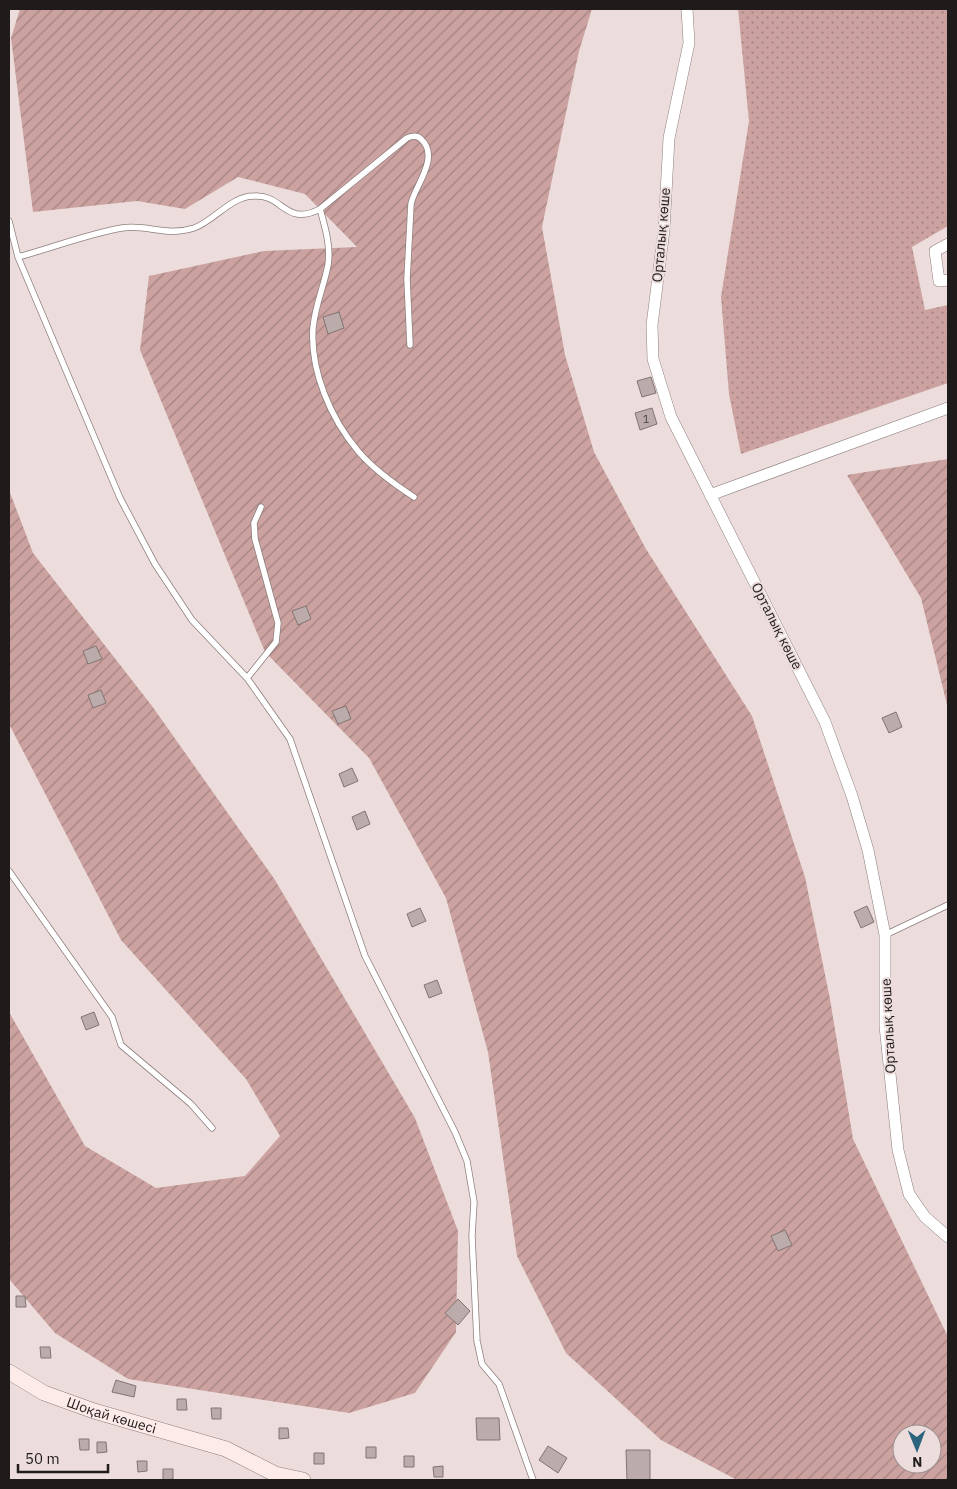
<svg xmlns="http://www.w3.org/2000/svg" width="957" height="1489" viewBox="0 0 957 1489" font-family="'IBM Plex Sans',sans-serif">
<defs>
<pattern id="grass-dots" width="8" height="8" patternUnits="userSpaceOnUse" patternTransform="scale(1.25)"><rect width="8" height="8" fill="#cba2a0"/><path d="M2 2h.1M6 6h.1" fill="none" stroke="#a48382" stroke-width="1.8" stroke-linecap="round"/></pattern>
<pattern id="garden-furrows" width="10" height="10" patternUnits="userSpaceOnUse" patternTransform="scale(1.25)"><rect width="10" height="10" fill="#cba2a0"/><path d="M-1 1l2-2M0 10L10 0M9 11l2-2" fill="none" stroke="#a48382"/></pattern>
</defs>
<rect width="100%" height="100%" fill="#ecdddc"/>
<path fill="url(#grass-dots)" d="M738 9H948V226L912 247 925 310 948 305V383L741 454 729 394 721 297 749 121Z"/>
<path fill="url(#garden-furrows)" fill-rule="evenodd" d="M20 9H592L579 51 542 227 565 355 594 452 646 549 752 716 805 877 830 999 853 1139 948 1337V1480H737L661 1440 566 1353 517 1256 488 1052 446 898 369 758 265 652 140 350 149 276 264 251 357 247 305 194 238 177 185 209 137 201 33 212 11 38ZM902 1434H932V1464H902Z
M948 459V709L921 598 847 475Z
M9 490 33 553 152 706 275 880 415 1118 458 1231 456 1332 415 1393 349 1413 128 1379 55 1333 9 1279V1012L85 1146 156 1188 245 1176 280 1136 246 1079 121 940 9 724Z"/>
<path fill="#bbacab" stroke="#827474" d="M339 312 344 328 328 334 323 317Z
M651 377 656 393 642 397 637 381Z
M652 408 657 424 640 430 635 413Z
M306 606 311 619 298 625 292 611Z
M96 646 102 659 88 664 83 651Z
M101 690 106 703 93 708 88 695Z
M346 706 351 719 338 724 332 711Z
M896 712 902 727 889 733 882 718Z
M352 768 358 781 344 787 339 774Z
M365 811 370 824 357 830 352 817Z
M867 906 874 922 861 928 854 912Z
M420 908 426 921 412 927 407 914Z
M437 980 442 993 429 998 424 985Z
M94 1012 99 1025 86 1030 81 1017Z
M785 1230 792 1245 778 1251 771 1236Z
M16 1296H25L26 1307H16Z
M458 1299 470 1311 458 1325 445 1313Z
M40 1347H50L51 1358H41Z
M116 1380 136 1386 134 1397 112 1392Z
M177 1399H186L187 1410H177Z
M211 1408H221V1419H212Z
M476 1418H499L500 1440H477Z
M279 1428H288L289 1438 279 1439Z
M79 1439H89V1450H80Z
M97 1442H106L107 1452 97 1453Z
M548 1446 567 1458 558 1473 539 1460Z
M366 1447H376V1458H366Z
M626 1450H650V1480H627Z
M314 1453H324V1464H314Z
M404 1456H414V1467H404Z
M137 1461H147V1471L138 1472Z
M443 1466V1477H434L433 1467Z
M163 1469H173V1479L163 1480Z"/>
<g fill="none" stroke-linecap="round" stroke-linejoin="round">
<g stroke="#8d7f7e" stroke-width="7">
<path id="lane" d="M320 209C325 227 331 246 328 265 324 286 315 306 313 328 310 371 331 419 358 451 374 470 394 484 414 497
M9 221 18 257 120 498 155 564 192 620 247 678 290 739 365 956 455 1132 467 1161 474 1202 472 1236 477 1341 482 1364 499 1384 533 1480
M18 257C52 248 87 234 122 228 147 224 166 237 194 228 214 221 231 196 254 196 283 194 285 227 320 209L407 138C412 136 417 135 421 139 441 157 414 187 411 204L407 279 410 345
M247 678 276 642 278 623 255 539 254 523 261 507
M9 871 112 1017 121 1045 191 1104 212 1128
M885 935 948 905"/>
</g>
<g stroke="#8d7f7e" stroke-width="12">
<path id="street" d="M687 9 689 43 669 138 664 230 652 325 653 359 671 417 825 722 852 796 868 850 885 935V1026L898 1150 909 1194 925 1217 948 1237
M948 244 935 251 939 281 948 280
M710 495 948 408"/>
</g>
<g stroke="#8d7f7e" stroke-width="16">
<g id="secondary">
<path id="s1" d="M9 1372 44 1393 94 1411 226 1449 275 1474 303 1480"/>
</g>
</g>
<use href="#lane" stroke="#fff" stroke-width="5.5"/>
<use href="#street" stroke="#fff" stroke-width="11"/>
<use href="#secondary" stroke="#fdebea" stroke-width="15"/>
</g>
<g text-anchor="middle" stroke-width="4" stroke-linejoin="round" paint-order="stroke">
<g font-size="11" fill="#473f3f">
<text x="646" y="423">1</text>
</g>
<g font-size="14" fill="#201b1b" stroke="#ecdddc">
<text transform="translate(661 235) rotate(-85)" y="5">Орталық көше</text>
<text transform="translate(777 626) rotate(63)" y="5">Орталық көше</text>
<text transform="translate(888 1026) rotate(-93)" y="5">Орталық көше</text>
<text dy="5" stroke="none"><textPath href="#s1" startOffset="112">Шоқай көшесі</textPath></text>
</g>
</g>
<rect width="957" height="1489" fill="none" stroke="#201b1b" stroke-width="20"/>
<g transform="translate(917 1449) rotate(179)"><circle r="24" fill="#ecdddc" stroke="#9a8f8f"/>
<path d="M0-4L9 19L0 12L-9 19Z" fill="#2c647e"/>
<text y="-8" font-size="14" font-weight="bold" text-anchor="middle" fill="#201b1b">N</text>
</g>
<path d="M18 1464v8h90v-8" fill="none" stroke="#201b1b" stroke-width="2.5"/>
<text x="25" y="1464" font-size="15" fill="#201b1b" stroke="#ecdddc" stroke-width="4" paint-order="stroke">50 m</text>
</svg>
